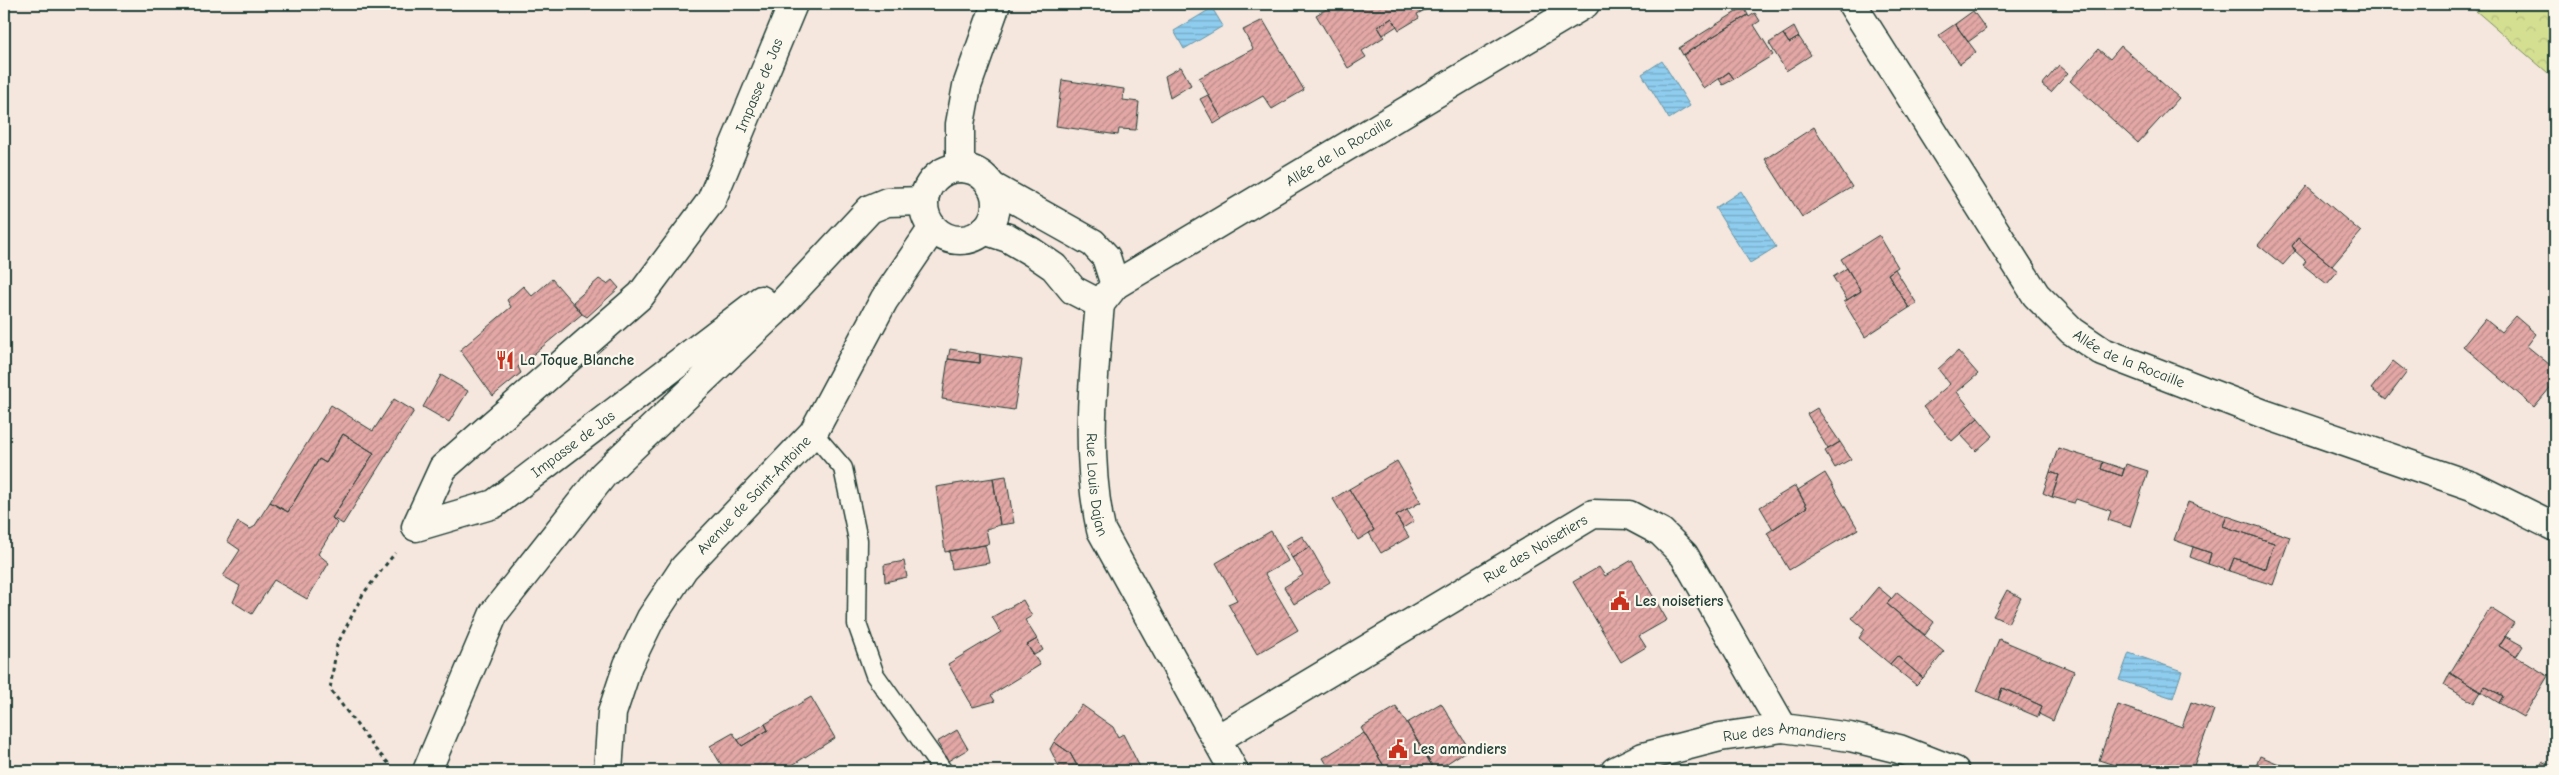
<svg xmlns="http://www.w3.org/2000/svg" width="2559" height="775" viewBox="0 0 2559 775" font-family="'Comic Neue',sans-serif">
<defs>
<pattern id="forest-crowns" width="20" height="18" patternUnits="userSpaceOnUse" patternTransform="scale(1.25)"><rect width="20" height="18" fill="#d4df92"/><path d="M2 6a3 3 0 1 1 6 0M12 15a3 3 0 1 1 6 0" fill="none" stroke="#b6c07e"/></pattern>
<pattern id="water-rules" width="6" height="5" patternUnits="userSpaceOnUse" patternTransform="scale(1.25)"><rect width="6" height="5" fill="#8fcdef"/><path d="M0 2.5h6" fill="none" stroke="#74a8c2"/></pattern>
<pattern id="building-hatch" width="6" height="6" patternUnits="userSpaceOnUse" patternTransform="scale(1.25)"><rect width="6" height="6" fill="#e3a8a6"/><path d="M-1 1l2-2M0 6l6-6M5 7l2-2" fill="none" stroke="#b78a88"/></pattern>
</defs>
<rect width="100%" height="100%" fill="#f6e7de"/>
<filter id="ink" filterUnits="userSpaceOnUse"><feTurbulence type="fractalNoise" baseFrequency=".02" numOctaves="2"/><feDisplacementMap in="SourceGraphic" scale="10" xChannelSelector="R" yChannelSelector="G"/><feConvolveMatrix kernelMatrix="1 2 1 2 8 2 1 2 1" color-interpolation-filters="sRGB"/></filter>
<g filter="url(#ink)">
<path fill="url(#forest-crowns)" stroke="#7a8e63" d="M2468 4H2555V79Z"/>
<path fill="url(#water-rules)" stroke="#6293a4" d="M1212 8 1223 26 1184 49 1174 31Z
M1662 61 1690 106 1669 119 1642 74Z
M1741 191 1776 247 1750 263 1715 208Z
M2129 653 2182 671 2173 698 2119 680Z"/>
<path fill="url(#building-hatch)" stroke="#1f3d34" d="M1335 4H1437L1417 14 1419 18 1399 30 1392 18 1378 27 1384 37 1362 51 1366 57 1348 68 1316 15Z
M1744 7 1748 15 1683 55 1679 48Z
M1973 11 1986 29 1968 42 1955 24Z
M1755 13 1760 21 1754 25 1773 55 1734 79 1729 72 1704 89 1683 55 1748 15 1749 17Z
M1392 18 1397 26 1383 35 1378 27Z
M1263 20 1304 90 1272 109 1263 96 1222 119 1199 78 1253 49 1243 30Z
M1955 24 1976 52 1960 64 1939 35Z
M1794 27 1799 37 1789 43 1783 34Z
M1783 34 1789 43 1799 37 1811 55 1786 71 1769 43Z
M2121 46 2179 98 2138 143 2070 81 2098 49 2110 59Z
M2059 65 2068 73 2051 92 2042 85Z
M1181 67 1191 85 1170 98 1165 76Z
M1729 72 1734 79 1723 85 1719 79Z
M1062 80 1124 89 1123 100 1139 102 1136 130 1119 129 1118 135 1056 126Z
M1208 95 1222 119 1214 124 1200 99Z
M1814 127 1852 187 1802 217 1765 159Z
M2307 186 2361 232 2332 266 2298 238 2292 246 2296 250 2283 265 2258 245Z
M1879 235 1898 267 1888 274 1909 308 1865 337 1844 302 1861 291 1841 259Z
M2298 238 2338 271 2327 284 2303 265 2306 261 2295 251 2292 246Z
M1847 268 1861 291 1847 300 1833 277Z
M1895 269 1917 304 1909 308 1888 274Z
M552 279 582 314 518 367 521 373 493 396 460 350 511 307 507 300 523 286 532 296Z
M599 279 607 284 612 280 619 288 587 317 582 314 573 302Z
M2515 316 2536 334 2527 346 2555 369V382L2534 407 2463 346 2485 319 2501 332Z
M950 349 980 354V363L948 359Z
M1958 351 1978 374 1957 392 1978 418 1952 441 1923 407 1950 384 1938 369Z
M980 354 1022 360 1014 410 942 399 948 359 980 363Z
M2393 361 2407 372 2386 400 2371 389Z
M441 375 468 391 449 422 423 407Z
M394 399 414 411 343 524 332 518 374 453 343 434 326 463 319 459 288 512 270 502 331 405 373 431Z
M1817 408 1840 442 1828 449 1807 414Z
M1978 418 1993 436 1976 451 1960 434Z
M343 434 374 453 332 518 337 523 318 554 329 563 307 599 274 580 252 614 233 602 240 586 223 576 240 550 227 541 238 522 250 529 254 527 270 502 288 512 319 459 326 463Z
M1840 442 1851 459 1835 468 1825 451Z
M2058 448 2103 462 2101 469 2122 476 2126 464 2148 471 2130 527 2108 520 2111 511 2076 499 2074 503 2052 497 2059 475 2050 472Z
M1397 461 1421 502 1396 516 1409 537 1381 553 1369 533 1374 530 1349 489Z
M2103 462 2124 469 2122 476 2101 469Z
M2050 472 2059 475 2052 497 2043 493Z
M1825 473 1858 529 1789 570 1767 533 1807 507 1798 490Z
M1006 476 1014 523 1000 525 993 478Z
M993 478 1000 525 986 529 989 544 945 552 936 487Z
M1795 486 1807 507 1773 529 1760 507Z
M1349 489 1374 530 1358 540 1333 499Z
M2188 502 2227 516 2223 526 2274 543 2266 569 2234 558 2229 571 2208 564 2211 553 2174 540Z
M1407 510 1414 521 1403 528 1396 516Z
M2227 516 2290 537 2273 585 2229 571 2234 558 2266 569 2274 543 2223 526Z
M1271 531 1288 561 1265 574 1298 630 1257 654 1228 604 1237 600 1216 563Z
M1302 536 1310 547 1292 558 1285 546Z
M985 545 989 563 952 569 949 551Z
M1310 547 1330 582 1294 604 1284 587 1303 575 1292 558Z
M2193 547 2211 553 2208 564 2190 557Z
M1632 560 1667 620 1639 636 1646 647 1621 662 1573 582 1599 567 1605 576Z
M904 561 907 577 885 582 884 565Z
M1878 587 1891 598 1887 604 1944 652 1923 678 1897 656 1890 664 1859 638 1865 629 1852 618Z
M2007 590 2021 598 2008 623 1993 616Z
M1897 592 1934 622 1925 635 1887 604Z
M1023 600 1032 616 1025 620 1037 639 1027 645 1040 665 991 695 995 701 973 707 948 664 1001 632 992 617Z
M2490 608 2514 623 2499 646 2548 676 2523 717 2499 703 2503 696 2484 686 2481 692 2450 673Z
M2505 636 2523 646 2516 657 2499 646Z
M1037 639 1043 650 1034 655 1027 645Z
M1999 639 2074 671 2053 721 2039 714 2042 706 2002 688 1998 700 1977 691Z
M1897 656 1923 678 1916 685 1890 664Z
M2450 673 2481 692 2474 703 2444 685Z
M2484 686 2503 696 2499 703 2481 692Z
M2002 688 2042 706 2038 717 1998 700Z
M811 697 835 738 783 771H725L710 746 733 733 742 746 768 730 765 724Z
M2191 702 2214 710 2192 771H2132L2099 760 2118 705 2182 727Z
M1441 703 1469 749 1435 771 1407 723Z
M1082 705 1113 727 1118 737 1123 734 1142 771 1148 768 1150 771H1080L1070 753 1054 742Z
M1396 707 1407 723 1435 771H1387L1361 728Z
M765 724 768 730 742 746 738 740Z
M957 730 968 749 948 761 937 742Z
M1364 733 1387 771H1331L1323 758Z
M1054 742 1070 753 1080 771H1061L1050 749Z
M2260 756 2296 771H2254Z
M2543 761 2553 767 2550 771H2537Z"/>
<g fill="none" stroke-linecap="round" stroke-linejoin="round">
<g stroke="#1f3d34" stroke-width="21">
<path id="service" d="M813 433 843 468 858 540 857 624 875 675 943 771"/>
</g>
<g stroke="#1f3d34" stroke-width="31">
<g id="minor">
<path id="s1" d="M1852 4 2036 295 2072 331 2103 352 2264 414 2472 486 2555 527"/>
<path d="M960 168V124L967 86 996 4"/>
<circle cx="960" cy="204" r="36"/>
<path d="M991 186 1093 243 1106 257 1115 285"/>
<path d="M984 230 1008 238 1032 252 1054 267 1073 290 1100 304"/>
<path id="s2" d="M1100 304 1115 285 1585 4"/>
<path id="s3" d="M1100 304C1093 380 1085 456 1101 530L1234 771"/>
<path d="M774 312 870 209 887 202 924 201"/>
<path id="s4" d="M1217 739 1593 514 1629 515 1661 532 1684 555 1783 728"/>
<path id="s5" d="M427 771 494 613 603 475 774 312 761 300 494 504 416 527 443 468 641 295 711 201 793 4"/>
<path id="s6" d="M608 771 612 713 628 665 651 618 684 568 813 433 884 300 933 228"/>
<path id="s7" d="M1615 771 1643 757 1720 737 1783 728 1850 737 1899 749 1955 771"/>
</g>
</g>
<path stroke="#1f3d34" stroke-width="3" stroke-dasharray="4 4" stroke-linecap="butt" d="M394 769 375 749 330 689 337 645 363 594 395 553"/>
<use href="#service" stroke="#fbf7ec" stroke-width="18"/>
<use href="#minor" stroke="#fbf7ec" stroke-width="28"/>
</g>
</g>
<defs>
<g id="restaurant-bare" transform="scale(1.5)"><path d="M-5-6h1v4h1v-4h1v4h1v-4h1v5L-1.5 .5V6h-2V.5L-5-1ZM5-6V6H3V1.5H1.5Q1.5-4 5-6Z" fill="#c8321e" stroke="#fbf7ec" stroke-width="2.5" paint-order="stroke"/></g>
<g id="civic-bare" transform="scale(1.5)"><path d="M-.6-6.5H3V-4.5H.6V-3L4-1V1h2V6H-6V1h2V-1L-.6-3ZM-1.2 2.5V6h2.4V2.5Z" fill="#c8321e" stroke="#fbf7ec" stroke-width="2.5" paint-order="stroke"/></g>
</defs>
<g fill-rule="evenodd">
<use href="#restaurant-bare" x="505" y="360"/>
<use href="#civic-bare" x="1620" y="601"/>
<use href="#civic-bare" x="1398" y="749"/>
</g>
<g text-anchor="middle" stroke-width="4.5" stroke-linejoin="round" paint-order="stroke">
<g font-size="15" fill="#1f3d34" stroke="#fbf7ec">
<text dy="5" stroke="none"><textPath href="#s5" startOffset="1589">Impasse de Jas</textPath></text>
<text dy="5" stroke="none"><textPath href="#s2" startOffset="285">Allée de la Rocaille</textPath></text>
<text dy="5" stroke="none"><textPath href="#s1" startOffset="459">Allée de la Rocaille</textPath></text>
<text transform="translate(573 444) rotate(-37)" y="5">Impasse de Jas</text>
<text dy="5" stroke="none"><textPath href="#s3" startOffset="181">Rue Louis Dajan</textPath></text>
<text dy="5" stroke="none"><textPath href="#s6" startOffset="322">Avenue de Saint-Antoine</textPath></text>
<text dy="5" stroke="none"><textPath href="#s4" startOffset="371">Rue des Noisetiers</textPath></text>
<text dy="5" stroke="none"><textPath href="#s7" startOffset="176">Rue des Amandiers</textPath></text>
</g>
<g font-size="15" font-weight="bold" fill="#1f3d34" stroke="#fbf7ec" text-anchor="start">
<text x="520" y="365">La Toque Blanche</text>
<text x="1635" y="606">Les noisetiers</text>
<text x="1413" y="754">Les amandiers</text>
</g>
</g>
<rect width="2559" height="775" fill="none" stroke="#fbf7ec" stroke-width="20"/>
<rect x="10" y="10" width="2539" height="755" fill="none" stroke="#1f3d34" stroke-width="2" filter="url(#ink)"/>
</svg>
